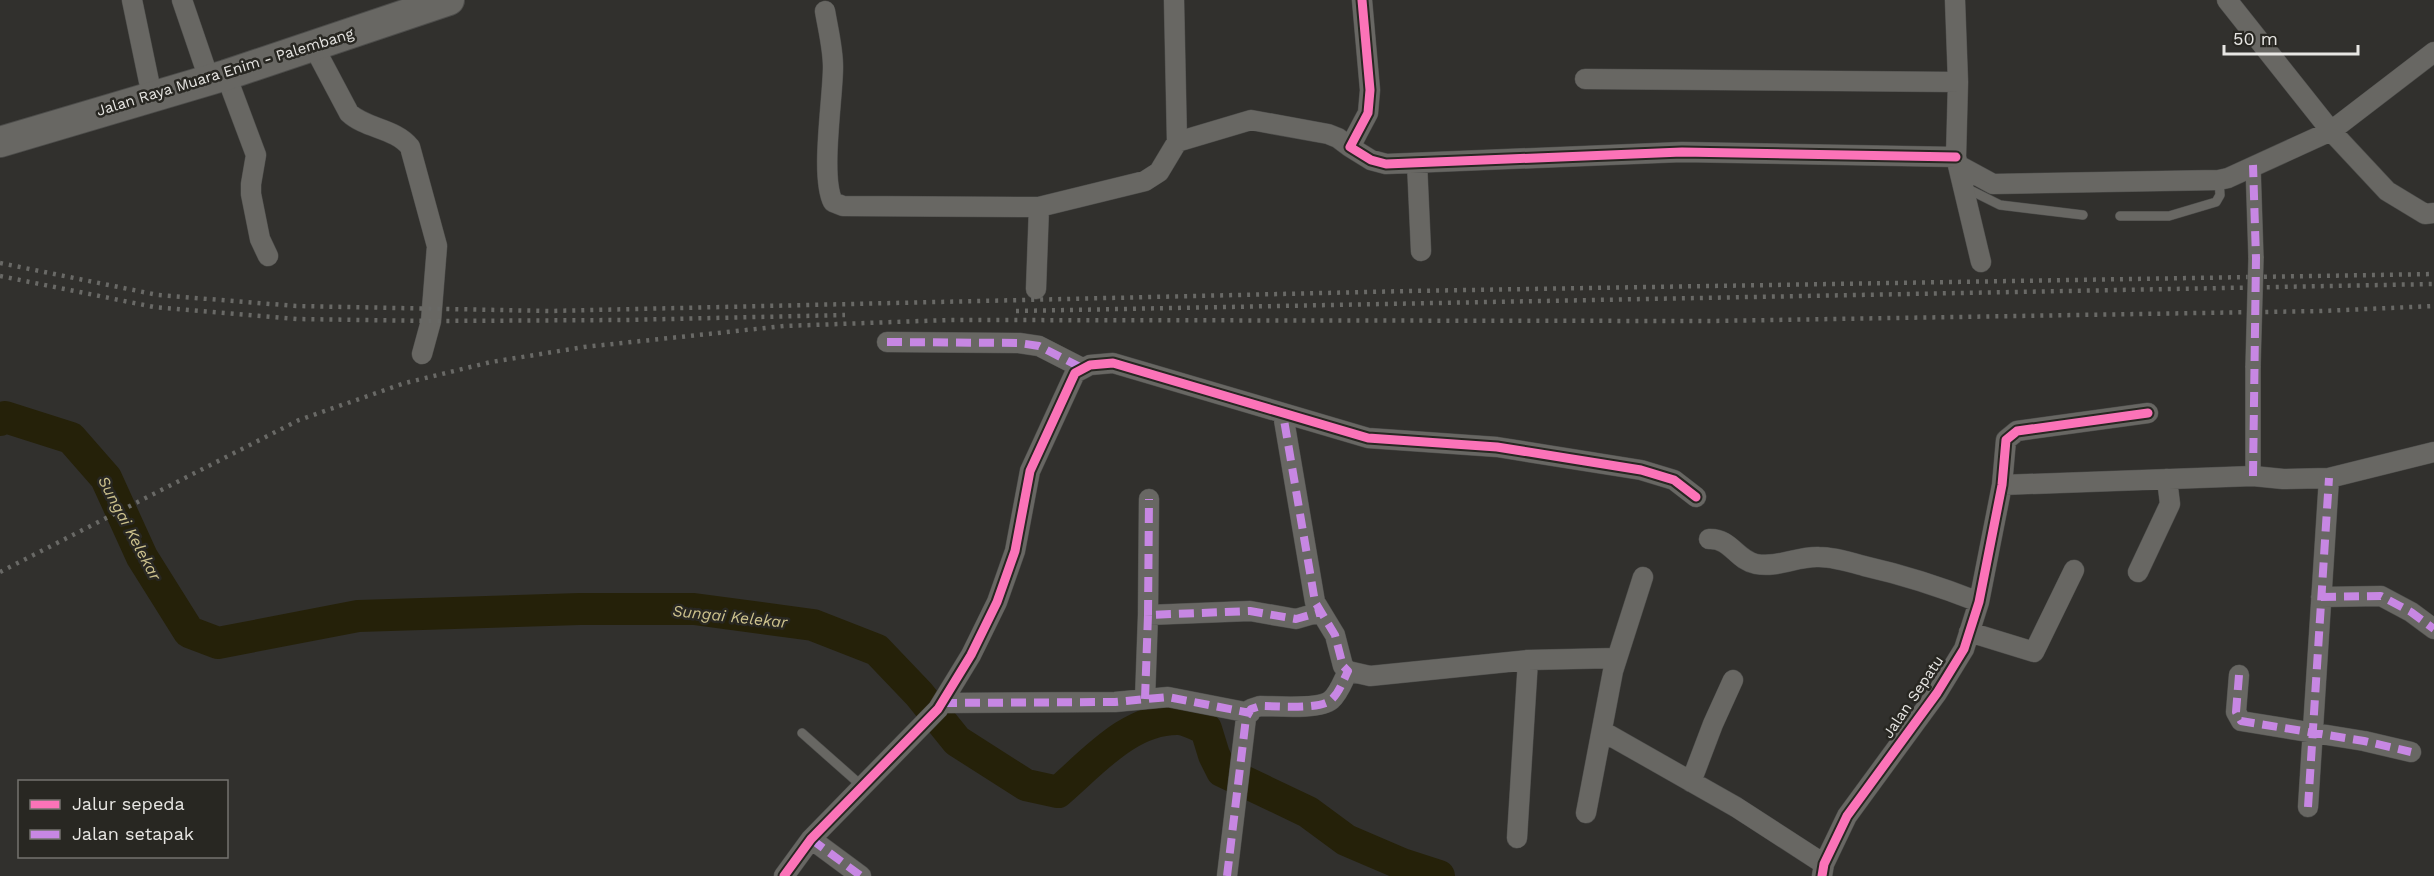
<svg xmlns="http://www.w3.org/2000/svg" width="2434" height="876" viewBox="0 0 2434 876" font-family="'Work Sans',sans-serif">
<rect width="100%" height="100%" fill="#31302d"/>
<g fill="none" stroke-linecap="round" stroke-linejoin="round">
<path stroke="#252109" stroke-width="32" d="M0 420 5 417 71 438 106 478 142 557 189 632 218 643 358 616 580 609H694L813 625 877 650 919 694 957 741 1026 785 1058 792C1092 763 1130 717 1180 719 1188 720 1199 726 1206 729L1214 755 1222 771 1308 812 1346 840 1402 864 1439 876"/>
<g stroke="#4d4d4b" stroke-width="10">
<path id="service" d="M1964 187 2000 205 2083 215
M2120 216H2169L2216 202 2220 195 2219 180
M802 733 863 787"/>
</g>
<g stroke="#4d4d4b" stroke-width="16">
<path id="pedestrian" d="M2253 165 2256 258
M2253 366V476"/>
</g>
<g stroke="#4d4d4b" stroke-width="21">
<path id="minor" d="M132 0 152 96
M182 0 209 79
M1174 0 1177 142
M1362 0 1370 90 1368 113 1350 147 1371 160 1386 164 1682 152 1956 157
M1955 0 1958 82 1956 157 1981 262
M2227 0 2331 131 2387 191 2425 214 2434 213
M825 11C828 29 833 48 833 67 833 98 820 177 833 202L843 206 1039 207
M314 47 349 113C366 129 395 128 410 147L437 246 431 321 422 354
M226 75 256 155 251 184V194L260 239 268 256
M1585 79 1958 82
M1417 163 1421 251
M1958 165 1993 184 2219 180 2228 178 2331 131 2434 52
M1036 289 1039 207 1145 181 1159 172 1177 142 1251 120 1328 134 1338 138 1350 147
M887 342 1019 343 1039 346 1082 368
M1283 414 1315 602 1335 635 1343 666 1348 671 1370 676 1528 660 1617 658
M2002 485 2253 476 2283 479 2329 478 2434 452
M1709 539C1731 538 1736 560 1756 564 1778 568 1797 556 1819 557 1834 557 1850 562 1864 566 1904 575 1941 587 1979 602
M2138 572 2170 504 2167 479
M2321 597 2381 596 2411 612 2434 629
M1148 615 1149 499
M1969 632 2034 652 2074 570
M2239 675 2236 712 2241 721 2364 741 2411 752
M1145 699 1148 615 1250 611 1296 619 1320 612
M942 703 1115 702 1168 697 1250 713
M1602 731 1736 807 1824 864
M1691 782 1713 724 1733 680
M2308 807 2329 478
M1586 813 1613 671 1643 577
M1517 838 1528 660
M811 839 861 876
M784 876 811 839 938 709 971 655 997 602 1015 551 1030 471 1075 373 1090 365 1113 363 1368 438 1497 447 1641 470 1674 480 1696 497
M1227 876 1246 718 1251 709 1260 706C1276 706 1319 710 1331 700 1339 693 1343 681 1348 671
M1822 876 1824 864 1847 816 1937 693 1964 649 1979 602 2002 485 2006 440 2017 431 2148 413"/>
</g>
<g stroke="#4d4d4b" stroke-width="32">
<path id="primary" d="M0 142 226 75 449 0"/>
</g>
<use href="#service" stroke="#686763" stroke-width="9"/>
<use href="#pedestrian" stroke="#686763" stroke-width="15"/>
<use href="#minor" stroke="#686763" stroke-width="20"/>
<use href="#primary" stroke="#686763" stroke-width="30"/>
<path stroke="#696966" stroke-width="4.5" stroke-dasharray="3 6" stroke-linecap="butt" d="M0 263 158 295 296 306 550 311 1409 291 2434 274
M0 276 154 307 297 319 431 321 625 320 845 315
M1016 311 2434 284
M0 572 299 420 405 383 491 362 584 347 689 336 784 326 949 320 1711 321 2322 311 2434 306"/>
<g stroke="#4d4d4b" stroke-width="16" stroke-linecap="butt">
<path id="pedestrian-bridge" d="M2253 366 2256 258"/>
</g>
<use href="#pedestrian-bridge" stroke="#686763" stroke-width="15"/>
<path stroke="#c787e3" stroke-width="8" stroke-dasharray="15 8" stroke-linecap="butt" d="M887 342 1019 343 1039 346 1082 368
M2253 476 2256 258 2253 165
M2321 597 2381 596 2411 612 2434 629
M1148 615 1149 499
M2239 675 2236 712 2241 721 2364 741 2411 752
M1145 699 1148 615 1250 611 1296 619 1320 612
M942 703 1115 702 1168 697 1250 713
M2308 807 2329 478
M811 839 861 876
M1227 876 1246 718 1251 709 1260 706C1276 706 1319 710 1331 700 1339 693 1343 681 1348 671L1343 666 1335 635 1315 602 1283 414"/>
<g stroke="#282722" stroke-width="13">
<path id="cycleway" d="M1362 0 1370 90 1368 113 1350 147 1371 160 1386 164 1682 152 1956 157
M784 876 811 839 938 709 971 655 997 602 1015 551 1030 471 1075 373 1090 365 1113 363 1368 438 1497 447 1641 470 1674 480 1696 497
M1822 876 1824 864 1847 816 1937 693 1964 649 1979 602 2002 485 2006 440 2017 431 2148 413"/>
</g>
<use href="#cycleway" stroke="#fb73b8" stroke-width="9"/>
</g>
<g text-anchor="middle" stroke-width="5" stroke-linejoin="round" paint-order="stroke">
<g font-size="15" fill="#e7e6e3" stroke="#282722">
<text transform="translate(225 72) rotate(-17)" y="5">Jalan Raya Muara Enim - Palembang</text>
<text transform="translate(1913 697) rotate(-56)" y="5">Jalan Sepatu</text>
</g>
<g font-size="16" font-style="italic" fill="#cdc28d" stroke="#282722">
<text transform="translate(130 528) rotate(62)" y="6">Sungai Kelekar</text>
<text transform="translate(730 616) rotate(6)" y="6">Sungai Kelekar</text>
</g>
</g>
<rect x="18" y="780" width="210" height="78" fill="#282722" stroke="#74736f" stroke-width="1.5"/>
<rect x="30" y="800" width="30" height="9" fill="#fb73b8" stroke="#74736f" stroke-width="1.5"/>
<text x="72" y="810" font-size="18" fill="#e7e6e3">Jalur sepeda</text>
<rect x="30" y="830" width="30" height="9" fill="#c787e3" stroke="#74736f" stroke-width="1.5"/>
<text x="72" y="840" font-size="18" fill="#e7e6e3">Jalan setapak</text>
<path d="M2224 45v9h134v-9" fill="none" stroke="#e7e6e3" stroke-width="3"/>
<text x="2233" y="45" font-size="18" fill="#e7e6e3" stroke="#282722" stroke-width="4.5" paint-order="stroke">50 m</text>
</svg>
